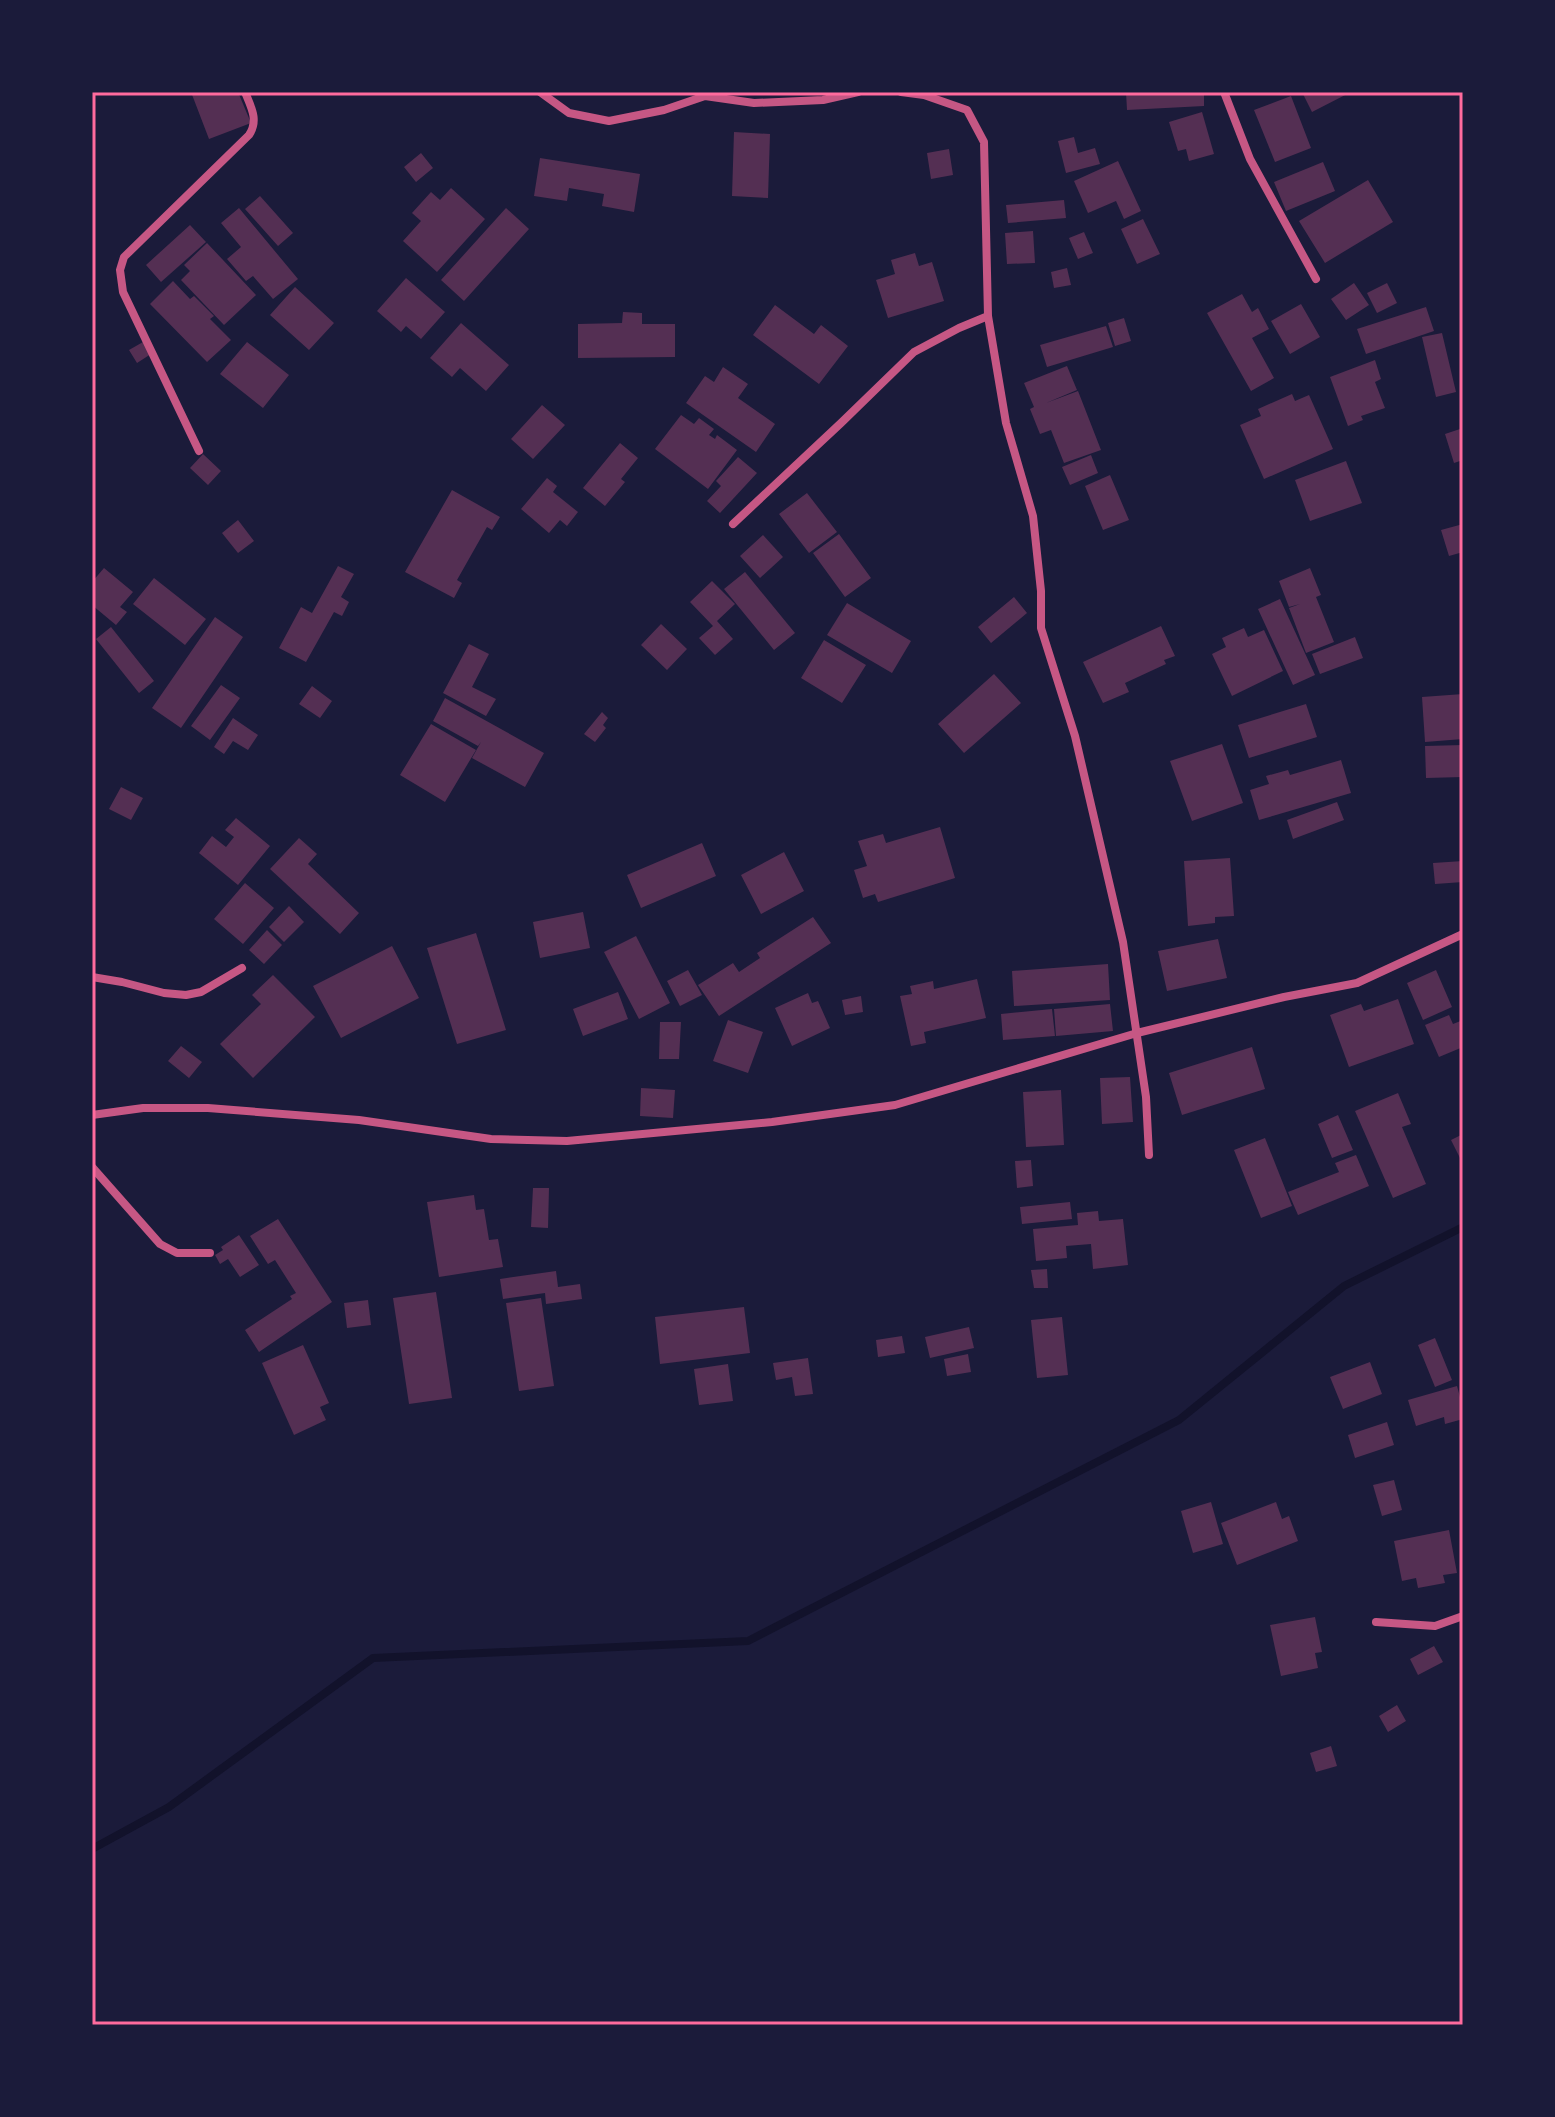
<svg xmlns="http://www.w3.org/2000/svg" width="1555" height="2117" viewBox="0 0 1555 2117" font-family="'Noto Serif',serif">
<rect width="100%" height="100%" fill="#1b1b3a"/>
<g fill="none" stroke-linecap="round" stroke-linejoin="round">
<path stroke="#12122b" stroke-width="8" d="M92 1849 169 1807 373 1658 748 1641 1179 1420 1344 1286 1463 1227"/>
</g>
<path fill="#542f53" d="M191 92H238L251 123 209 139Z
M1126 92H1204V106L1127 110Z
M1302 92H1351L1312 112Z
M1291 96 1311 148 1275 162 1254 110Z
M1202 112 1214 154 1189 161 1186 149 1178 151 1169 122Z
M734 132 770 134 768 198 732 196Z
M1074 137 1078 153 1095 148 1100 164 1066 173 1058 141Z
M949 149 953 175 931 179 927 153Z
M421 153 433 168 416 182 404 167Z
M540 158 640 174 634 212 602 206 604 194 569 188 567 201 534 196Z
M1118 161 1141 211 1124 219 1116 201 1088 213 1074 181Z
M1323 162 1335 191 1286 211 1274 182Z
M1368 180 1393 222 1325 263 1299 221Z
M451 188 485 219 437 272 403 241 421 221 412 213 431 192 440 200Z
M260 196 293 233 278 246 245 209Z
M1064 200 1066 218 1008 223 1006 205Z
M239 208 298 279 273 299 253 276 246 281 227 259 241 247 221 223Z
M506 208 529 229 464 301 441 280Z
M1143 219 1160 254 1137 264 1121 229Z
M190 225 206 242 161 282 146 265Z
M1033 231 1035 263 1007 264 1005 233Z
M1084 232 1093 253 1078 259 1069 238Z
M207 243 256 295 224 325 181 280 190 271 184 265Z
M915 253 919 266 932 262 944 301 888 318 876 280 895 274 891 260Z
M1067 268 1071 285 1054 288 1051 272Z
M406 278 445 312 421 339 406 326 401 332 377 311Z
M173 281 190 299 194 296 214 316 210 319 231 340 207 362 150 304Z
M1354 283 1369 305 1346 320 1331 299Z
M1387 283 1397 303 1377 313 1367 293Z
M295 287 334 323 309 350 270 315Z
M1242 294 1252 312 1258 308 1269 329 1252 338 1274 378 1251 391 1207 313Z
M1301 304 1320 337 1290 354 1271 321Z
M775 305 814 334 821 325 848 346 819 384 753 335Z
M1426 307 1434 331 1366 354 1357 329Z
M623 312 642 313V324H675V357L578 358V324L622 323Z
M1124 318 1131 341 1115 346 1108 323Z
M461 323 509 365 486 391 460 368 452 377 430 358Z
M1106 326 1113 347 1047 367 1040 345Z
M1442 333 1456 392 1436 397 1422 337Z
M143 342 151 354 137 363 129 350Z
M247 342 289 375 263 408 220 374Z
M1375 360 1381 379 1375 382 1385 408 1361 416 1363 420 1348 426 1330 377Z
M1067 366 1077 390 1046 403 1078 391 1101 450 1064 463 1051 430 1040 434 1030 409 1034 407 1024 383Z
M723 367 748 384 738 398 775 424 756 452 686 403 705 376 714 382Z
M1292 394 1295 401 1309 395 1333 449 1264 479 1240 425 1261 416 1258 409Z
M542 405 565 425 533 459 511 439Z
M681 415 694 424 699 418 714 429 709 435 715 439 717 435 737 450 708 489 655 449Z
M1463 428V460L1454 463 1445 434Z
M620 443 638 458 621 479 625 482 605 506 583 488Z
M203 454 221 471 208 485 190 468Z
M1091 455 1098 473 1070 485 1062 467Z
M738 457 757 473 720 513 707 501 721 486 716 481Z
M1346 461 1362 503 1310 521 1295 480Z
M1110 475 1129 520 1103 530 1085 486Z
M547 478 557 486 553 492 578 512 567 526 560 520 549 533 521 509Z
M452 490 500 517 492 530 487 527 457 580 462 583 454 598 405 572Z
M807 493 837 532 809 553 779 514Z
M238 520 254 541 238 553 222 533Z
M1463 524V552L1449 556 1441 530Z
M839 534 871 578 845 597 813 553Z
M763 535 783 557 760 578 740 556Z
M338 566 354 574 341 597 349 602 342 616 334 612 306 662 279 648 301 607 312 613Z
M104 568 133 592 120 607 127 612 116 625 92 605V582Z
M1310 568 1321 595 1316 597 1334 642 1306 653 1289 608 1300 604 1289 607 1279 581Z
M745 572 795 633 774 650 724 589Z
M154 578 206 619 185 645 133 604Z
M712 581 735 604 717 621 733 639 715 655 699 638 713 626 690 602Z
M1014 597 1027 613 991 643 978 627Z
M1280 599 1315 675 1293 685 1258 609Z
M847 603 911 641 892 673 827 635Z
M215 617 243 637 181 728 152 708Z
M661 624 687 649 667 670 641 645Z
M1161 626 1175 656 1164 660 1166 664 1125 683 1129 692 1103 703 1083 662Z
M111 627 154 681 139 693 96 639Z
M1244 628 1248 637 1264 630 1283 671 1232 696 1212 654 1226 647 1222 638Z
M1355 637 1363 658 1320 674 1312 654Z
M824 640 866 665 842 703 801 678Z
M469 644 489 654 472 687 496 699 486 716 443 693Z
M994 674 1021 703 964 753 938 724Z
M221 685 240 698 210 740 191 726Z
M312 686 332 701 320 718 299 704Z
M1463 694V739L1425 742 1422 697Z
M445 698 544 753 525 787 472 758 481 742 478 746 433 721Z
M1306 704 1317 737 1249 758 1238 725Z
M602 712 608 718 603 725 606 728 595 742 584 734Z
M233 718 258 735 248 750 233 741 224 754 214 747Z
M431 724 476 750 445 802 400 775Z
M1222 744 1243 803 1192 821 1170 761Z
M1463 745V777L1426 778 1425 746Z
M1341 760 1351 793 1259 820 1250 790 1269 784 1266 776 1288 770 1290 775Z
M121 787 143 798 131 820 109 809Z
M1337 802 1344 820 1293 839 1287 820Z
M236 818 270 846 238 885 199 853 212 836 226 847 234 837 225 830Z
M940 827 955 878 878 902 875 894 863 898 854 870 867 866 858 841 883 834 886 843Z
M299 838 317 854 308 864 359 913 340 934 270 869Z
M702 843 716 876 641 908 627 875Z
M784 852 804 891 761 914 741 875Z
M1230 858 1234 916 1215 917V923L1188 926 1184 861Z
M1463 861V882L1435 884 1433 863Z
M245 883 274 908 243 944 214 919Z
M289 906 304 922 284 942 269 927Z
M583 912 590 948 540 958 533 922Z
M813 917 831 943 719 1016 698 985 733 963 739 972 760 958 757 953Z
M267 930 282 945 264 964 249 950Z
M476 933 506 1030 457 1044 427 948Z
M636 936 670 1003 639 1019 604 952Z
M1218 939 1227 978 1167 991 1158 951Z
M392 946 419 998 341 1038 313 986Z
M1108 964 1110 1000 1014 1006 1012 971Z
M688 970 702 995 680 1006 667 981Z
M1436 970 1452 1007 1423 1020 1407 983Z
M273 975 315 1017 253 1078 220 1044 261 1004 252 995Z
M977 979 986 1018 924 1032 926 1043 911 1046 900 996 912 994 910 986 933 981 934 989Z
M618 992 628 1019 583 1036 573 1009Z
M808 993 812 1003 818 1001 830 1028 792 1046 775 1008Z
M861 996 863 1012 845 1015 842 1000Z
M1398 999 1414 1044 1349 1067 1330 1015 1361 1004 1364 1011Z
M1110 1004 1113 1031 1056 1036 1054 1009Z
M1052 1009 1055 1036 1003 1040 1001 1014Z
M1449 1015 1453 1024 1463 1020V1047L1439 1057 1425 1025Z
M728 1020 763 1032 748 1073 713 1061Z
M660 1022H681L679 1059H659Z
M181 1046 202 1062 189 1078 168 1061Z
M1252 1047 1265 1089 1182 1115 1169 1073Z
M1130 1077 1133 1122 1102 1124 1100 1078Z
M641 1088 675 1090 673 1118 640 1116Z
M1061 1090 1064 1145 1026 1147 1023 1092Z
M1398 1093 1411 1124 1402 1127 1426 1184 1393 1198 1355 1111Z
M1338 1115 1353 1150 1332 1158 1318 1124Z
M1463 1134V1164L1451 1140Z
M1265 1138 1292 1206 1261 1218 1234 1150Z
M1356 1155 1369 1186 1298 1215 1288 1192 1339 1172 1335 1163Z
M1031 1160 1033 1186 1017 1188 1015 1161Z
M533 1188H549L548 1228 531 1227Z
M474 1195 476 1210 484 1209 489 1240 498 1239 503 1267 439 1277 427 1202Z
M1070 1202 1072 1219 1022 1224 1020 1207Z
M1098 1211 1099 1221 1123 1219 1128 1265 1093 1269 1091 1244 1066 1246 1067 1258 1036 1261 1033 1229 1078 1225 1077 1213Z
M278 1219 332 1302 259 1352 245 1330 292 1299 290 1296 296 1293 275 1260 268 1264 250 1236Z
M239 1235 259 1265 240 1277 228 1259 220 1264 215 1255 223 1250 221 1247Z
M1047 1269 1048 1288H1034L1031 1270Z
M556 1271 558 1287 580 1284 582 1299 546 1304 545 1293 503 1299 500 1279Z
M436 1292 452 1398 409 1404 393 1298Z
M541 1298 554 1386 519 1391 506 1303Z
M368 1300 371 1325 347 1328 344 1303Z
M744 1307 750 1353 660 1364 655 1317Z
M1062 1317 1068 1375 1037 1378 1031 1320Z
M969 1327 974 1348 930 1358 925 1337Z
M902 1336 905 1353 878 1357 876 1340Z
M1435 1338 1452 1380 1435 1387 1418 1345Z
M303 1345 329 1403 320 1407 326 1420 294 1435 262 1363Z
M968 1354 971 1372 947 1376 944 1359Z
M808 1358 813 1394 795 1396 792 1377 776 1380 773 1363Z
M1370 1362 1382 1394 1343 1409 1330 1377Z
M728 1364 733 1401 699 1405 694 1369Z
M1457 1386 1463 1408V1419L1445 1424 1444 1417 1416 1426 1408 1400Z
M1387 1422 1394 1445 1355 1458 1348 1435Z
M1394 1480 1402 1510 1382 1516 1373 1485Z
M1211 1502 1223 1544 1193 1553 1181 1511Z
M1276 1502 1282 1519 1289 1516 1298 1541 1237 1565 1221 1523Z
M1449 1530 1457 1573 1443 1575 1445 1583 1418 1588 1416 1578 1402 1581 1394 1541Z
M1315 1617 1322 1652 1315 1653 1318 1668 1281 1676 1270 1625Z
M1434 1646 1443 1662 1418 1675 1410 1659Z
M1397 1705 1406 1721 1388 1732 1379 1716Z
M1331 1746 1337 1766 1316 1772 1310 1753Z"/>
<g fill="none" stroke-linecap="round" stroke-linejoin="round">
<path stroke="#c65784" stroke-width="8" d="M540 92 569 113 609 121 664 110 705 96 754 103 823 100 858 92
M901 92 924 95 967 110 984 142 988 316 1006 423 1033 516 1041 591V628L1075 736 1123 942 1146 1097 1149 1155
M1224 92 1250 159 1316 279
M199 451 123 292 120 270 124 257 249 135C259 120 251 107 245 92
M733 524 841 423 914 352 959 328 988 316
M92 977 122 982 164 993 186 995 201 992 242 968
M92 1115 143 1108H208L359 1120 491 1139 567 1141 772 1122 895 1105 1137 1033 1284 997 1357 983 1463 934
M92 1167 160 1244 177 1253H210
M1376 1622 1435 1626 1463 1616"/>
</g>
<rect width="1555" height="2117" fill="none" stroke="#1b1b3a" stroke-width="188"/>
<rect x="94" y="94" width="1367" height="1929" fill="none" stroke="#ff6b9d" stroke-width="3"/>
</svg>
